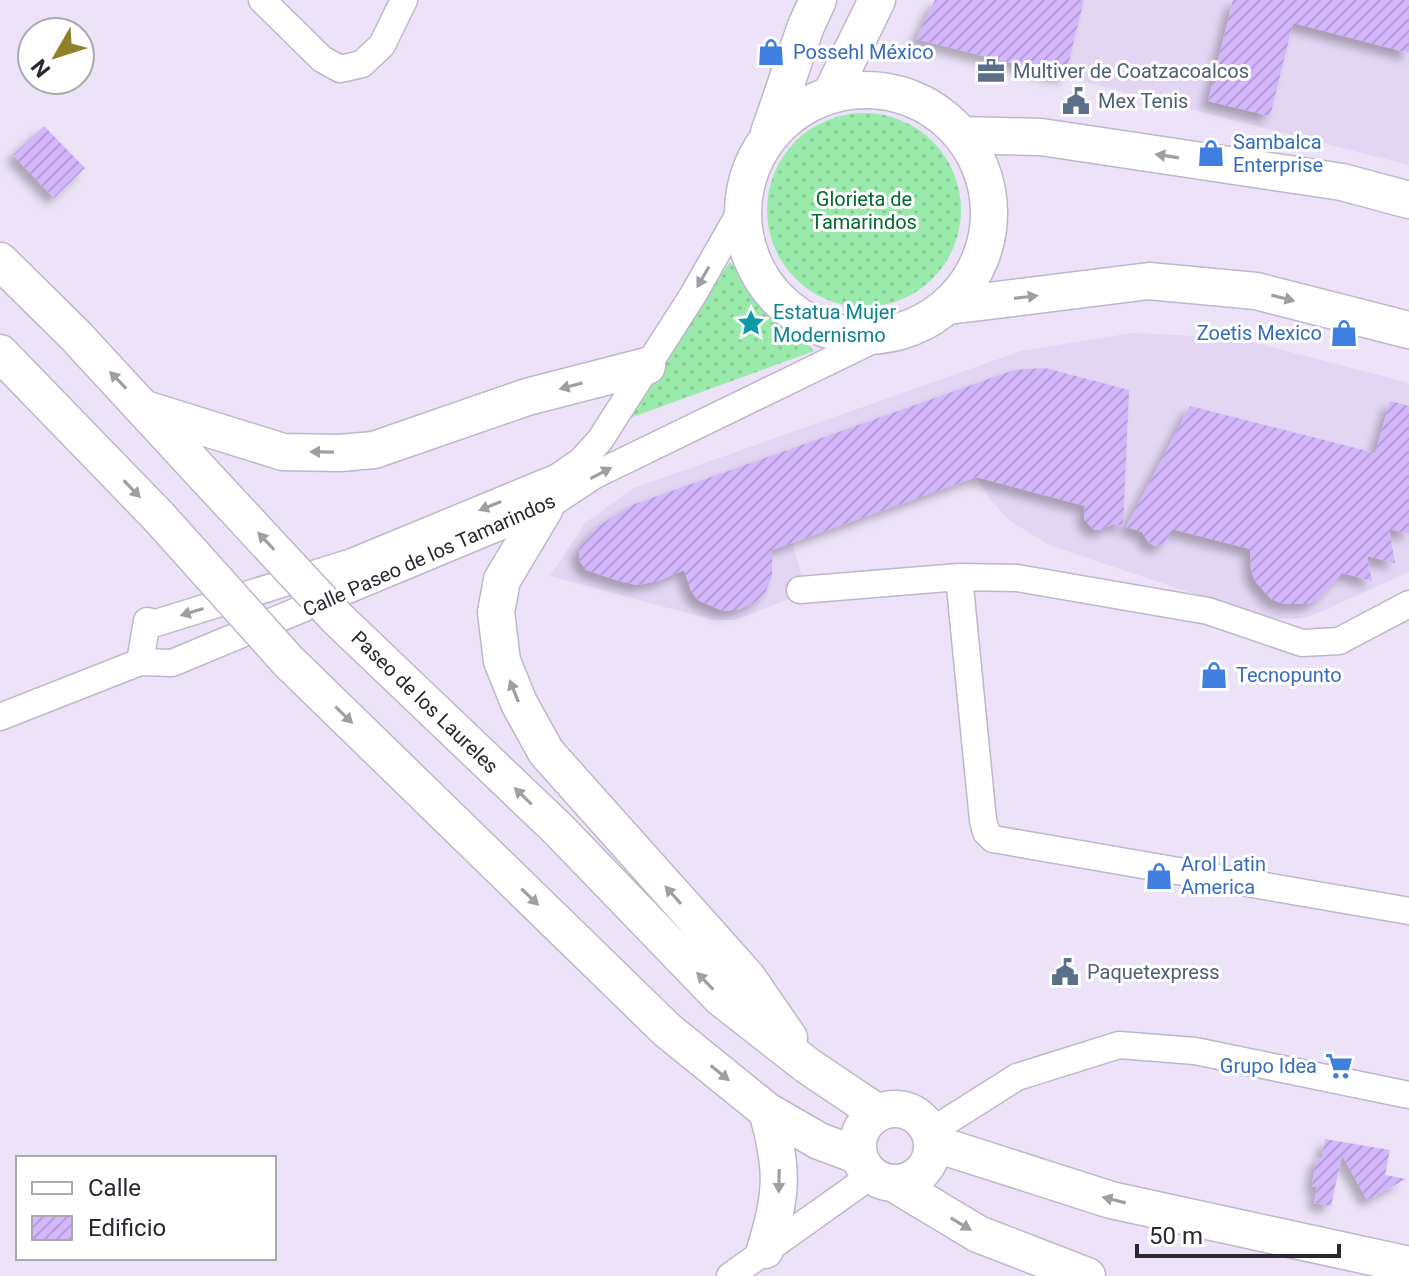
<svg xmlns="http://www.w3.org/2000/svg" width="1409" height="1276" viewBox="0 0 1409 1276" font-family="Roboto,sans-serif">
<defs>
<pattern id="grass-dots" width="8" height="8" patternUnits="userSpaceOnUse" patternTransform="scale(2)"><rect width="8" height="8" fill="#9aebab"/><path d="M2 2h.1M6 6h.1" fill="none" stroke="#85ca93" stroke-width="1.8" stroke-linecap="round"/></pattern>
<pattern id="building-hatch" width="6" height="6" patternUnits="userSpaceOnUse" patternTransform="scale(2)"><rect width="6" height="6" fill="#d4b6fc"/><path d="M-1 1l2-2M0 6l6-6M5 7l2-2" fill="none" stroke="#b69cd8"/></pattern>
<filter id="shadow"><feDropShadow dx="-7" dy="7" stdDeviation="4" flood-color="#0004"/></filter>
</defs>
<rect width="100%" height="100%" fill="#ece3f9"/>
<path fill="#e2d6f3" d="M935 0H1409V165L916 39Z
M1132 333 1237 338 1409 383V572L1311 616 1296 619 1266 618 1049 545 1009 520 990 499 976 477 792 543 807 592 735 620H713L550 576 585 523 634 488 1021 351Z"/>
<path fill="url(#grass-dots)" d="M767 210a97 97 0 1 1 194 0a97 97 0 1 1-194 0Z
M730 262 814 351 619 422Z"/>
<path fill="url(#building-hatch)" filter="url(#shadow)" d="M935 0H1084L1065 77 916 39Z
M1233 0H1409V53L1293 23 1270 116 1208 101Z
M44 126 85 168 54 198 13 155Z
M1045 368 1129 390 1123 526 1113 524 1100 530 1093 529 1084 519 1085 506 976 477 772 550V577L766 591 755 602 740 609 723 611 698 600 691 591 684 570 658 581 637 585 619 581 586 570 579 560V549L597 527 632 505 1014 370Z
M1390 401 1409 406V534L1389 529 1395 563 1367 556 1372 581 1342 573 1319 598 1308 604H1284L1271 599 1255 581 1251 570 1250 549 1172 529 1165 543 1155 546 1149 543 1142 532 1126 527 1190 406 1375 453Z
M1325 1139 1390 1150 1385 1175 1406 1179 1367 1200 1342 1155 1331 1206 1314 1203 1317 1187 1312 1186 1316 1159 1322 1157Z"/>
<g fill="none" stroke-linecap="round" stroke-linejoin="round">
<g stroke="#bfb6cb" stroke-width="29">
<path id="street" d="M262 0 322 59 340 69 362 64 382 45 404 0
M959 577 983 820 986 832 993 839 1409 911
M800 590 959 577 1017 578 1208 611 1302 643 1339 641 1409 604
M140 662 147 621 156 623 352 562 558 477 581 461 600 440 693 295 742 209
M0 717 140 662 172 663 545 508 595 475 881 336
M930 1132 1017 1077 1119 1045 1195 1051 1409 1095
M730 1276 872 1175"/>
</g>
<g stroke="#bfb6cb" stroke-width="39">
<path id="secondary" d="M743 213a123 123 0 1 1 246 0a123 123 0 1 1-246 0Z
M831 94 877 0
M769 133 806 26 818 0
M961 135 1041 137 1342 182 1409 200
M0 261 75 335 208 479
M948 306 1149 281 1256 291 1409 330
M0 353 159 517
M145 409 283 452 340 453 374 450 527 397 647 366
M545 508 502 580 496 612 502 661 519 703 546 752 747 977 789 1038
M338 619 558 829 721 998 808 1066 878 1113
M288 661 667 1030 767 1111 819 1141 859 1156
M858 1146a37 37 0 1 1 74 0a37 37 0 1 1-74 0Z
M933 1143 1111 1200 1409 1265
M895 1184 978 1234 1087 1276
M765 1250C783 1194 783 1167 767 1111"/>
</g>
<use href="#street" stroke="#fff" stroke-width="26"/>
<use href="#secondary" stroke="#fff" stroke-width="36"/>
<g stroke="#bfb6cb" stroke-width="39" stroke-linecap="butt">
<path id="secondary-bridge" d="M208 479 338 619
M159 517 288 661"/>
</g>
<use href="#secondary-bridge" stroke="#fff" stroke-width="36"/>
</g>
<defs><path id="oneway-solid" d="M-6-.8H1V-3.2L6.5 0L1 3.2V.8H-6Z" transform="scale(2)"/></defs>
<g fill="#a09ea2">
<use href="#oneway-solid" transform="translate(1167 156) rotate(-171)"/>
<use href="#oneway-solid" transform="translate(703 277) rotate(120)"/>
<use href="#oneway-solid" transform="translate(1026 297) rotate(-7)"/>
<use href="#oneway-solid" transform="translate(1283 298) rotate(14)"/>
<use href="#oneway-solid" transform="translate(118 380) rotate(-134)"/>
<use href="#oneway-solid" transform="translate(571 386) rotate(165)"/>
<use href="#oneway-solid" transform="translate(322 452) rotate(-179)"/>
<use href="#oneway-solid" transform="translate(601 473) rotate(-28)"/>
<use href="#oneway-solid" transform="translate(132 489) rotate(46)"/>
<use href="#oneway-solid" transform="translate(490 506) rotate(158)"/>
<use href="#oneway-solid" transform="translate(266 541) rotate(-133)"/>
<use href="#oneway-solid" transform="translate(192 612) rotate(163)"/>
<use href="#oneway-solid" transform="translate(514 691) rotate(-112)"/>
<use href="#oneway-solid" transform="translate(344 715) rotate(44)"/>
<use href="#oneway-solid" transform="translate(523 796) rotate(-136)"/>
<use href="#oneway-solid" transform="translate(673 895) rotate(-132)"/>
<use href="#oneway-solid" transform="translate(530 897) rotate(44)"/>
<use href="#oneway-solid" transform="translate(705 981) rotate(-134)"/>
<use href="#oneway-solid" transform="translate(720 1073) rotate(39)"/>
<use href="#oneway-solid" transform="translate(779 1181) rotate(91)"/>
<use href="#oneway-solid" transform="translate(1114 1200) rotate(-166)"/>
<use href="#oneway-solid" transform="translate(961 1224) rotate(31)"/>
</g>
<defs>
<g id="shop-bare" transform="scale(2.16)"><path d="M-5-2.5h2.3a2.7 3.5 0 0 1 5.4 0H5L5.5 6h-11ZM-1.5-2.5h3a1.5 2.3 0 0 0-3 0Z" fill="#3f7fe0" stroke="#fff" stroke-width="2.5" paint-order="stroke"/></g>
<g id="office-bare" transform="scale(2.16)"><path d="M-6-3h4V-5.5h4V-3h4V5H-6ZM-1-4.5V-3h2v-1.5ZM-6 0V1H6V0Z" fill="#5c6f8a" stroke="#fff" stroke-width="2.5" paint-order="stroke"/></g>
<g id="civic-bare" transform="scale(2.16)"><path d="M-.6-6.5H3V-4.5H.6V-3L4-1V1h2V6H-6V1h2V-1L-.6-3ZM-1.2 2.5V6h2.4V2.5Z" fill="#5c6f8a" stroke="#fff" stroke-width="2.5" paint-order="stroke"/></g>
<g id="sight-bare" transform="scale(2.16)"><path d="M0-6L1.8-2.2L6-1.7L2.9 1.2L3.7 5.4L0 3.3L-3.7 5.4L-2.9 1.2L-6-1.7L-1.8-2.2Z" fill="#0f9aa8" stroke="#fff" stroke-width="2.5" paint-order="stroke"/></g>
<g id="supermarket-bare" transform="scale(2.16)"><path d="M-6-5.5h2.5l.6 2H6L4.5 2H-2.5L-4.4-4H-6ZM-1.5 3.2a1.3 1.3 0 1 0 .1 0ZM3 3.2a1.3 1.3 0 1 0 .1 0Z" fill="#3f7fe0" stroke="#fff" stroke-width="2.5" paint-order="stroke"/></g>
</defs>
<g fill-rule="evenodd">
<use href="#shop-bare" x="771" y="52"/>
<use href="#office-bare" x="991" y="71"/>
<use href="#civic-bare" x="1076" y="101"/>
<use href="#shop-bare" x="1211" y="153"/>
<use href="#sight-bare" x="751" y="323"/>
<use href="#shop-bare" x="1344" y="333"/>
<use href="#shop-bare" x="1214" y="675"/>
<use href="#shop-bare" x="1159" y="876"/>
<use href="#civic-bare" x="1065" y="972"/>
<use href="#supermarket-bare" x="1339" y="1066"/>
</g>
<g text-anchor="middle" stroke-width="6" stroke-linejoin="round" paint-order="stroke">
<g font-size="20" fill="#366cbe" stroke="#fff" text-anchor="start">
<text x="793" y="59">Possehl México</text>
<text x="1233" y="149">Sambalca<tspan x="1233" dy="23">Enterprise</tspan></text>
<text x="1322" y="340" text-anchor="end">Zoetis Mexico</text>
<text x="1236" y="682">Tecnopunto</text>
<text x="1181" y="871">Arol Latin<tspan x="1181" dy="23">America</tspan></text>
<text x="1317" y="1073" text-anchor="end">Grupo Idea</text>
</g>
<g font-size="20" fill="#4e5e75" stroke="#fff" text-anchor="start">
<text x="1013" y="78">Multiver de Coatzacoalcos</text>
<text x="1098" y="108">Mex Tenis</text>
<text x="1087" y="979">Paquetexpress</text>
</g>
<g font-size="20" fill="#01692d" stroke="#fff">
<text x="864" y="206">Glorieta de<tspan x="864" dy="23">Tamarindos</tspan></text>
</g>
<g font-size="20" fill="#0d838f" stroke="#fff" text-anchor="start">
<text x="773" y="319">Estatua Mujer<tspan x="773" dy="23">Modernismo</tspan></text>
</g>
<g font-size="20" fill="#2b2830" stroke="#fff">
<text transform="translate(429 555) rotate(-24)" y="7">Calle Paseo de los Tamarindos</text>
<text transform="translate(425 702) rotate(44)" y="7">Paseo de los Laureles</text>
</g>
</g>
<rect x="16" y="1156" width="260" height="104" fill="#ffffff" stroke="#aaa9ac" stroke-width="2"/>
<rect x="32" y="1182" width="40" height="12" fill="#ffffff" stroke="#aaa9ac" stroke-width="2"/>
<text x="88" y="1196" font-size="24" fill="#2b2830">Calle</text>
<rect x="32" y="1216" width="40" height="24" fill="url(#building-hatch)" stroke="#aaa9ac" stroke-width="2"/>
<text x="88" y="1236" font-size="24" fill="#2b2830">Edificio</text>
<g transform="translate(56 56) rotate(231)"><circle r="38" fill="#ffffff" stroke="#aaa9ac" stroke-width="2"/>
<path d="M0-6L14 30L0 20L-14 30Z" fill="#908128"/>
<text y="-12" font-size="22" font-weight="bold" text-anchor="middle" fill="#2b2830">N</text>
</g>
<path d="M1137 1244v12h202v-12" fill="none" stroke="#2b2830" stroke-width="4"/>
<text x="1149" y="1244" font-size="24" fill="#2b2830" stroke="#ffffff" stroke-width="6" paint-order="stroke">50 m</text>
</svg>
